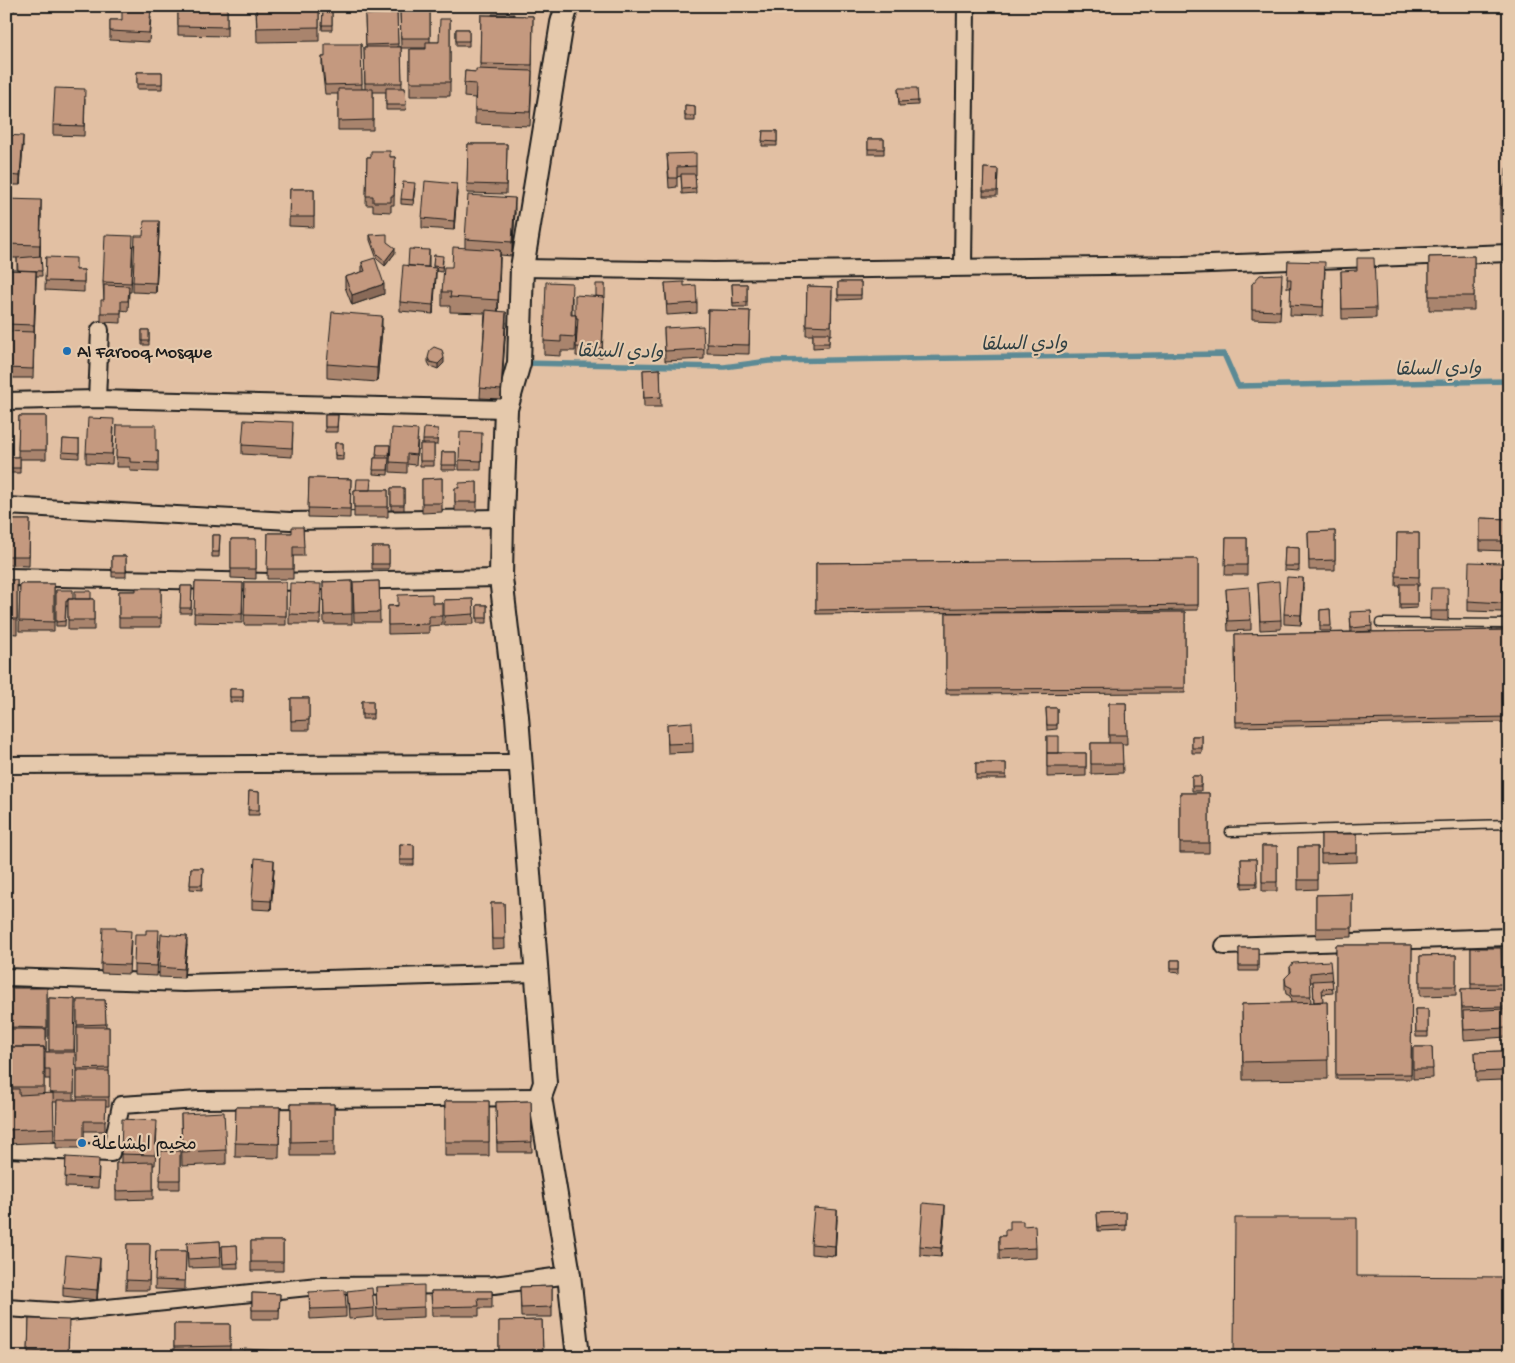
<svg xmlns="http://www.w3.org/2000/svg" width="1515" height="1363" viewBox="0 0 1515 1363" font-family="'Gochi Hand','Playpen Sans Arabic',sans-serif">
<rect width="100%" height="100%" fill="#e2c0a3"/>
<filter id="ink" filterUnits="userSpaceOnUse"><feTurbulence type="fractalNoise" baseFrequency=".02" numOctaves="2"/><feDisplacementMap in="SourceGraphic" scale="10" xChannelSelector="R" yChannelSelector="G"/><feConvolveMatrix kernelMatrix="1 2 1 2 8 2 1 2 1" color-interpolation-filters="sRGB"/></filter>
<g filter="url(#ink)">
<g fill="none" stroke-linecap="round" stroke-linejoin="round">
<path stroke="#5c8a95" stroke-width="5.5" d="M522 363 724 367 769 361 1224 354 1238 386 1509 381"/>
<g stroke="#1c1c1c" stroke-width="11">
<path id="lane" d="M1380 623 1509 624
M1230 832 1509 824"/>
</g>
<g stroke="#1c1c1c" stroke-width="20">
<path id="street" d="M963 267 966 6
M522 268 714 271 1183 265 1509 253
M97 399 100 330
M6 401 97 399 506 409
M6 506 290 521 502 518
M6 577 270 582 501 578
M6 765 520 763
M1224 946 1509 937
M6 977 184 983 535 973
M6 1149 111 1153 121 1105 199 1100 540 1097
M6 1308 69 1312 318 1286 494 1285 569 1275"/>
</g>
<g stroke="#1c1c1c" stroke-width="26">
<path id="secondary" d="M567 6 562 23 522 268 519 363 506 409 502 518 501 578 517 716 545 1083 540 1097 569 1275 578 1357"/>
</g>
<use href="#lane" stroke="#e5c9ac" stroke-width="8"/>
<use href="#street" stroke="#e5c9ac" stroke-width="16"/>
<use href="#secondary" stroke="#e5c9ac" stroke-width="22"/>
</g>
<path fill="#a9846d" stroke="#1c1c1c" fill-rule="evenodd" d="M6 6H15V10H6Z
M178 6H227V36L178 35Z
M256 6H319V41L257 42Z
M400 10H430V42H439L450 19V96H410V49H426V48H401L402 88H405L406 110H386V92H373V130H338V94H325L322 66V57H325L361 44 362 89H365L364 47H366L365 15 397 13 398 47H401Z
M323 12H332V30H322Z
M481 15 533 16 532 79 530 126 475 124V98L464 97 465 71 476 72 480 69Z
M151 17 149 42 110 40V20H122Z
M456 29H469V46H456Z
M137 72H162V89H137Z
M898 88 918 101V105L899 106Z
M85 99 84 136 53 135V125Z
M685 105 695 106V121H685Z
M763 131H777V146H762Z
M6 135 23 145 20 185H6Z
M868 139H884V154H868Z
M468 144H507L506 194 467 193Z
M667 154 696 166V175H695L696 193 682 194 681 176 677 177V187L669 188Z
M367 157H395L394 205H391V212L373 211V205H366Z
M984 168 998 169 997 196H983Z
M1509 168V222H1500V208Z
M415 188 413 205 401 204V199Z
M290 189H314V227L289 226Z
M457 193 454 230 422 228V218Z
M6 199 41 214 40 256H41L42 276H36L33 378H6V270H17V258H6Z
M515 212 512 256 500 255 498 311 506 322 501 399 480 398 485 313 450 312V306H442V292L452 267 465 248V239Z
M159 231 156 293 133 292V282L143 236Z
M370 235 387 242 395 253 385 266 377 259 370 240Z
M133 245 131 292H129L128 311 121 310V323L101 322V313L104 300 103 282Z
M429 250V267L433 268 434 255 443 260 442 272 436 271 433 314 400 311V302L408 266Z
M1474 256V310H1429V257Z
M46 257 76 270H84V292L45 290Z
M1288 261 1325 271 1323 316 1290 315 1291 288H1287Z
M362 262 384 294 352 305 345 287V277L362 272Z
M1341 271 1376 308V318L1342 319Z
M838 282H861V299L838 300Z
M665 283 684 286 697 303V313L667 315Z
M1282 283 1280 320 1252 319V284Z
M605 284 602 357 576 356 577 328H576L575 351H561V356L544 355V341L572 297V315H575L596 296Z
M732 284H747V307H733Z
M807 286 832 287 831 335H829V347L813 348V335H806Z
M708 310 750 311 749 354 707 353Z
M664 328 704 349V359L665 361Z
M142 330H149V345H142Z
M382 330 377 382 327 378V364Z
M428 358 444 363 438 369 430 366 428 362Z
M660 369 661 407H644L643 370Z
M325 415H338L337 432H325Z
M19 416H46V459H20V473H6V457H18Z
M117 425 156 451H158V472L130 471V467H116Z
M114 428 112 464 86 463V453Z
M293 432 292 457 242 454V445Z
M438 433 437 445H434V466H420V444H423V440Z
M63 439 79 440V458L62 457Z
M418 439 416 465 407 464V473L390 472V462Z
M335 443H343V460H335Z
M482 443 481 470H459V460Z
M377 445H390L388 475 373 474 374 458H376Z
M442 452H456V470H441Z
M309 478 351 479 350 518 308 517Z
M442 478V512L422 513V479Z
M477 482V511H455V488H459Z
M391 488H404V510H391Z
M354 490H388V517H354Z
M1480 518 1508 519 1507 551 1480 550Z
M9 520H30L29 566 8 565Z
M303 527 304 556H293V579H267L268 533H292Z
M1335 531V570H1309L1308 532Z
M1397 533H1419V586H1417V608L1400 609V586H1396Z
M212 535H220L219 557H212Z
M1226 538H1247V575H1225Z
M231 539H256V579L231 578Z
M372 547H389V569H372Z
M1285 547 1299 548V571L1284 570Z
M112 556H126V577H112Z
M1198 559V610L816 614V563Z
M1503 573 1502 612 1468 611V601Z
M6 580H17V634L6 633Z
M352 581V624H324L323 582Z
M379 581 380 622H354L353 582Z
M195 582 243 583 242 623 194 622Z
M245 582H286V625H244Z
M1258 583 1281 620V629L1260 630Z
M20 584H54V631H19Z
M181 586H192L191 613H180Z
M1303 587 1301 625 1284 624V614Z
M161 588V627H119V591H136Z
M1226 589 1251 620V630L1228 631Z
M56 590 73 599H94V630H68V606H66L65 626H56Z
M321 593 320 624H289V614Z
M1448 598V621L1430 620V611Z
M473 599 474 624 444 625V600Z
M432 603H442V625L429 626V633L388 634V606Z
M477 605H487V623H477Z
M1330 609 1331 631H1320V610Z
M1371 611 1372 631 1356 632 1509 630V722L1236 727 1235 634 1351 632 1350 616Z
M1185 612V693L946 694V613Z
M230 689H243V702H230Z
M291 698H309V730H291Z
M362 701H373V719H362Z
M1109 703H1126L1127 744H1122L1123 773 1091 774V743H1109Z
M1046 708H1057V729L1047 730Z
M667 724 693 743V752L668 753Z
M1047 736 1059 753H1086V776L1047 777Z
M1192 736H1202V753H1192Z
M976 763H1006V779H976Z
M1192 776H1201V791H1192Z
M249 791 259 792V815H248Z
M1180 793H1209V853H1180Z
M1321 834H1357V862L1321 863Z
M400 844 414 845V865H400Z
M1262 846H1277V891H1262Z
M1298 847H1317V889L1298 890Z
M1241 859H1256L1257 887 1242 888Z
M191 868H203L202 890 190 889Z
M274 869 271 910 252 909V900Z
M1352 894V937L1316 938V895Z
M491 903H504L505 948 492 949Z
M116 930 131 941 129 974 101 973V964Z
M146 934 159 940 157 976 134 975V965Z
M187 945 184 978 159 977V967Z
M1336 945H1412L1411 1079H1336Z
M1239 948H1258V971H1239Z
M1471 948H1501L1502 988H1504L1506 1037 1464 1040 1463 1018H1462L1461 989H1471Z
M1508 952H1509V1140H1507V1074H1509Z
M1456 955V995L1420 996V956Z
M1171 960H1180V973L1171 972Z
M1290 967 1331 971 1333 993 1322 994 1323 1003 1327 1002 1328 1079 1243 1080 1242 1004 1291 1003 1290 996 1286 994 1285 988V978L1290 973ZM1310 982H1313L1314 1003H1311Z
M9 988H47V1037H46V1052H49V998L75 999 74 1100H77V1000H105L106 1027H109V1106H105V1131H84V1148H56L57 1102H53L54 1142 6 1144V1047H7ZM44 1059H45V1079H50V1094H44Z
M1415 1009H1428V1037H1416Z
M1413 1047H1432L1433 1078 1413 1079Z
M1502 1051 1503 1080 1476 1081 1475 1052Z
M445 1101H489V1156H445Z
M531 1101 532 1152H497L496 1102Z
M291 1104H334V1156H291Z
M236 1107H280L279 1158 235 1157Z
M181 1114 226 1150V1164L182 1166Z
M157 1130 155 1165H153V1199L116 1200V1163H121V1154Z
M161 1151H180V1189H160Z
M66 1157 99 1168 98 1188 65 1187Z
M1126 1212V1230L1098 1231 1097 1213Z
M945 1214 941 1257 920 1255V1246Z
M837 1219 835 1256 811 1254V1244Z
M1023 1226 1036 1248V1258L999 1260V1236H1005L1010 1230Z
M220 1241 221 1267 188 1268 187 1243Z
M251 1241H283V1271H251Z
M127 1244H150L149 1290H126Z
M237 1245 238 1268H223L222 1246Z
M156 1251H186L185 1290 155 1289Z
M100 1268 97 1300 63 1296V1287Z
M552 1286V1317H521L520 1287Z
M376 1287 424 1307V1317L377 1319Z
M347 1291 374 1308V1317L349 1319Z
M431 1291H492V1308H479V1316H432Z
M309 1292 346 1308V1317L310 1319Z
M252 1293 280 1294 279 1319H252Z
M29 1319 69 1330 68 1357H28Z
M542 1320 543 1357H499V1321Z
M174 1324H230V1356H174Z"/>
<path fill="#896b59" stroke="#1c1c1c" d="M23 136V145L20 185V176Z
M457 184V193L454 230V221Z
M515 198V212L512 256V242Z
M41 200V214L40 259V245Z
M159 221V231L156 293V283Z
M395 248V253L385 266V261Z
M500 250V264L498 314V300Z
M436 268V277L433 314V305Z
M36 271V285L34 339V325Z
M384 284V294L352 305V295Z
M506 312V322L501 399V390Z
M382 316V330L377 382V368Z
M444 358V363L438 369V364Z
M1303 578V587L1301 625V615Z
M274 860V869L271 910V901Z
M187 936V945L184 978V969Z
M945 1205V1214L941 1257V1248Z
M837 1210V1219L835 1256V1246Z
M100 1258V1268L97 1300V1290Z"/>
<path fill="#c4997f" stroke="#1c1c1c" d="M122 6 151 8 149 33 110 31V20H122Z
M178 6H227V27L178 26Z
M256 6H319V27L257 28Z
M400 10H430V38H401Z
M323 12H332V25H322Z
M397 13 398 44 366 45 365 15Z
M492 14H514V15H492Z
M481 15 533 16 532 65 480 64Z
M440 19H450V82H410V49H426V42H439Z
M456 29H469V41H456Z
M325 44H361L362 84 325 85 322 57H325Z
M364 47H401L402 83H365Z
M476 69 532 71 530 112 475 110 476 84 464 83 465 71 476 72Z
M137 72H162V84H137Z
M55 88 85 89 84 126 53 125Z
M386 88H405L406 105H386Z
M898 88H917L918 101 899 102Z
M338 89H373V120L338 121Z
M685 105 695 106V116H685Z
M763 131H777V142L762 141Z
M6 135 23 136 20 176 6 175Z
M868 139H884V149H868Z
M468 144H507L506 185 467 184Z
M371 151H390V157H395L394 196H391V202H373V196H366L367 157H371Z
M696 153V166L677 167V178H669L667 154Z
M984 168 998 169 997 191H983Z
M1506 168H1509V208H1500L1501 187 1505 186Z
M681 174H695L696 188 682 189Z
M425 181 457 184 454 221 422 218Z
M403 182 415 183 413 200 401 199Z
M290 189H314V217H289Z
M468 195 515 198 512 242 465 239Z
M6 199 41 200 40 245 6 244Z
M144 221H159L156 283 133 282 135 236H143Z
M387 234V242L395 248 385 261 377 254 370 235Z
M105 235 133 236 131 283 103 282Z
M453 247 500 250 498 300 450 297 451 292H442L444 267H452Z
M409 249 429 250 428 267 408 266Z
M434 255 443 256 442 267 433 266Z
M41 256 42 271 18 270 17 258Z
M1474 256V296H1429V257Z
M46 257 76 258V270H84V282L45 281Z
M375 258 384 284 352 295 345 277 365 271 362 262Z
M1357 258H1374L1376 308 1342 309 1341 271 1357 270Z
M1288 261 1325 262 1323 307 1290 305 1291 279H1287Z
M403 265 436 268 433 305 400 302Z
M6 270 36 271 34 325 6 324Z
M1282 274 1280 311 1252 310V284L1260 275Z
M546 282 572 283 571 315H576L575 337 561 336V342L544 341Z
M684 282V286L696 285 697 303 667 305 665 283Z
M838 282H861V295H838Z
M596 284H605V298H604V297L596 296Z
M732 284H747V302L733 303Z
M104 285 129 286 128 301H121V313H101V300H104Z
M807 286 832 287 831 326 806 325Z
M575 295 604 297 602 348 576 347 578 318H576V315H575Z
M486 310 506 312 501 390 480 388Z
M708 310 750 311 749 345 707 344Z
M332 312 382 316 377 368 327 364Z
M703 326 704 349 665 351 664 328Z
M142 330H149V341H142Z
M6 331 34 332 33 369 6 368Z
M813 333H829V343H813Z
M434 347 442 350 444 358 438 364 430 362 428 358 430 350Z
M660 369 661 397 644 398 643 370Z
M325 415H338L337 427H325Z
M19 416H46V450H18Z
M88 418 114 419 112 454 86 453Z
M244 420 293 422 292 448 242 445Z
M117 425H156V451H158V463L130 462V458L116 457Z
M392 428 418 430 416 455 407 454V463L390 462Z
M424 428 438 429 437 440H423Z
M460 432 482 433 481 461 459 460Z
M63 439 79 440V453L62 452Z
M335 443H343V456L335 455Z
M420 444H434V461H420Z
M377 445H390L389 455H376Z
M442 452H456V465H441Z
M6 457H20V468H6Z
M374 458H389L388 470H373Z
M309 478 351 479 350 509 308 508Z
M442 478V503H422V479Z
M357 479H371L370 490H356Z
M477 482V502H455V488H459V483Z
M391 488H404V505H391Z
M354 490H388V507H354Z
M1480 518 1508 519 1507 541H1480Z
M9 520H30L29 556H8Z
M292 527H303L304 547H293V569H267L268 533H292Z
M1335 531V560L1309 561 1308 532Z
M1397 533H1419V577L1396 576Z
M212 535H220L219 552H212Z
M1226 538H1247V565H1225Z
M231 539H256V569H231Z
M372 547H389V564H372Z
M1285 547 1299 548V566H1284Z
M112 556H126V572H112Z
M1198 559V605L816 610V563Z
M1469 562 1503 563 1502 603 1468 601Z
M1287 577 1303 578 1301 615 1284 614Z
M6 580H17V619H6Z
M352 581V614L324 615 323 582Z
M379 581 380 612 354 613 353 582Z
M1279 581 1281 620 1260 621 1258 583Z
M195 582 243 583 242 614 194 613Z
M245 582H286V616L244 615Z
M290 583 321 584 320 615 289 614Z
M20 584H54V622L19 621Z
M1400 584H1417V604H1400Z
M181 586H192L191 608H180Z
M1249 587 1251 620 1228 621 1226 589Z
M136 588H161V618H119V591H136Z
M1431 588H1448V611H1430Z
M56 590H73V599H68V601H66L65 621 56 622Z
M75 591H91V599H75Z
M432 594V603H442V616H429V624L388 625V606H398V595Z
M68 599H94V620H68Z
M473 599 474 614 444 616V600Z
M477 605H487V618H477Z
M1330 609 1331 626H1320V610Z
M1371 611 1372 626 1351 628 1350 612Z
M1185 612V688L946 689V613Z
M1509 630V717L1236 722 1235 634Z
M230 689H243V697H230Z
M291 698H309V720L291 721Z
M362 701H373V714H362Z
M1109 703H1126L1127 735H1109Z
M1046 708H1057V725H1047Z
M692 722 693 743 668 744 667 724Z
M1047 736H1059V753H1047Z
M1192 736H1202V748H1192Z
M1091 743H1122L1123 764H1091Z
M1047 753H1086V767H1047Z
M976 763H1006V775H976Z
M1192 776H1201V786H1192Z
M249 791 259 792V810H248Z
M1180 793H1209V843H1180Z
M1321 834H1357V853L1321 854Z
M400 844 414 845V860H400Z
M1262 846H1277V882H1262Z
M1298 847H1317V880H1298Z
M255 858 274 860 271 901 252 900Z
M1241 859H1256L1257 883H1242Z
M191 868H203L202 885H190Z
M1352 894V928H1316V895Z
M491 903H504L505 939H492Z
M103 927H116V930L131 931 129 965 101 964Z
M146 930H159L157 966 134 965 135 934H146Z
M161 934 187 936 184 969 159 967Z
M1336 945H1412L1411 1074 1336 1075Z
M1239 948H1258V966H1239Z
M1471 948H1501L1502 984H1471Z
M1508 952H1509V1071Z
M1456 955V986H1420V956Z
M1171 960H1180V968H1171Z
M1330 961 1331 971 1310 973 1311 996H1292L1290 993 1292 988 1286 985 1285 978 1291 972 1290 967 1293 963Z
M1332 980 1333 988 1322 989 1323 1001 1314 1002 1313 981Z
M9 988H47V1028L8 1027Z
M1504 988V1007L1462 1008 1461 989Z
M49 998 75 999 74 1050H49Z
M77 1000H105L106 1024 77 1025Z
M1327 1002 1328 1060 1243 1062 1242 1004Z
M1415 1009H1428V1032H1416Z
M1504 1009 1506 1028 1464 1030 1463 1011Z
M77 1027H109V1068L77 1069Z
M7 1029H46V1050H44V1047H7Z
M6 1047H44V1087H6Z
M1413 1047H1432L1433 1069H1413Z
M1502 1051 1503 1071 1476 1072 1475 1052Z
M45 1052H75L74 1093H50V1069H45Z
M77 1071H109V1097H77Z
M1507 1074H1509V1136H1507Z
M6 1089H19V1095L53 1093 54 1128 6 1130Z
M57 1100H106L105 1121H84V1139H56Z
M445 1101H489V1142H445Z
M531 1101 532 1142 497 1143 496 1102Z
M291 1104H334V1141L291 1142Z
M236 1107H280L279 1144 235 1143Z
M224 1112 226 1150 182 1152 181 1114Z
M122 1119 157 1121 155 1155 121 1154Z
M161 1151H180V1180H160Z
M66 1157 99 1159 98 1179 65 1177Z
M153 1162V1190L116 1191V1163Z
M923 1203 945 1205 941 1248 920 1246Z
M814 1208 837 1210 835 1246 811 1244Z
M1126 1212V1225L1098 1227 1097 1213Z
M1235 1218H1357V1276L1509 1277V1357H1234Z
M1010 1221H1023V1226L1035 1225 1036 1248 999 1250V1236H1005V1230H1010Z
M220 1241 221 1257 188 1259 187 1243Z
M251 1241H283V1262H251Z
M127 1244H150L149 1281 126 1280Z
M237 1245 238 1263 223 1264 222 1246Z
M156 1251H186L185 1281 155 1280Z
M66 1255 100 1258 97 1290 63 1287Z
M424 1285V1307L377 1309 376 1287Z
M552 1286V1307L521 1308 520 1287Z
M372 1288 374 1308 349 1310 347 1291Z
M345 1290 346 1308 310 1309 309 1292Z
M431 1291H492V1298H478L479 1306 432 1307Z
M252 1293 280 1294 279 1310H252Z
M29 1319 69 1320 68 1353 28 1351Z
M542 1320 543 1355 499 1356V1321Z
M174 1324H230V1346L174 1347Z
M244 1349 281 1351V1357H244Z
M931 1349 1073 1351V1357H931Z
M1083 1352 1224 1354V1357H1083Z
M817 1355V1357H794V1356Z"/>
</g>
<g fill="#1f6fb2" stroke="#e5c9ac" stroke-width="2">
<circle cx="67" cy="351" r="5"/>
<circle cx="82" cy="1143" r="5"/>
</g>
<g text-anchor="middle" stroke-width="4.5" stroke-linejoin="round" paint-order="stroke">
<g font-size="18" fill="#1c1c1c" stroke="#e5c9ac" text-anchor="start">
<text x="77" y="357">Al Farooq Mosque</text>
<text x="92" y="1149">مخيم المشاعلة</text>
</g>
<g font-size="19" font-style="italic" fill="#314144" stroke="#e5c9ac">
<text transform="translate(1024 342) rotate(-1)" y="7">وادي السلقا</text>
<text transform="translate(620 350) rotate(1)" y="7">وادي السلقا</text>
<text transform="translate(1438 367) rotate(-1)" y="7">وادي السلقا</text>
</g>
</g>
<rect width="1515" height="1363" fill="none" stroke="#e5c9ac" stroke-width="25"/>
<rect x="12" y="12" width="1490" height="1338" fill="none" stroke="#1c1c1c" stroke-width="2" filter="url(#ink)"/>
</svg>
